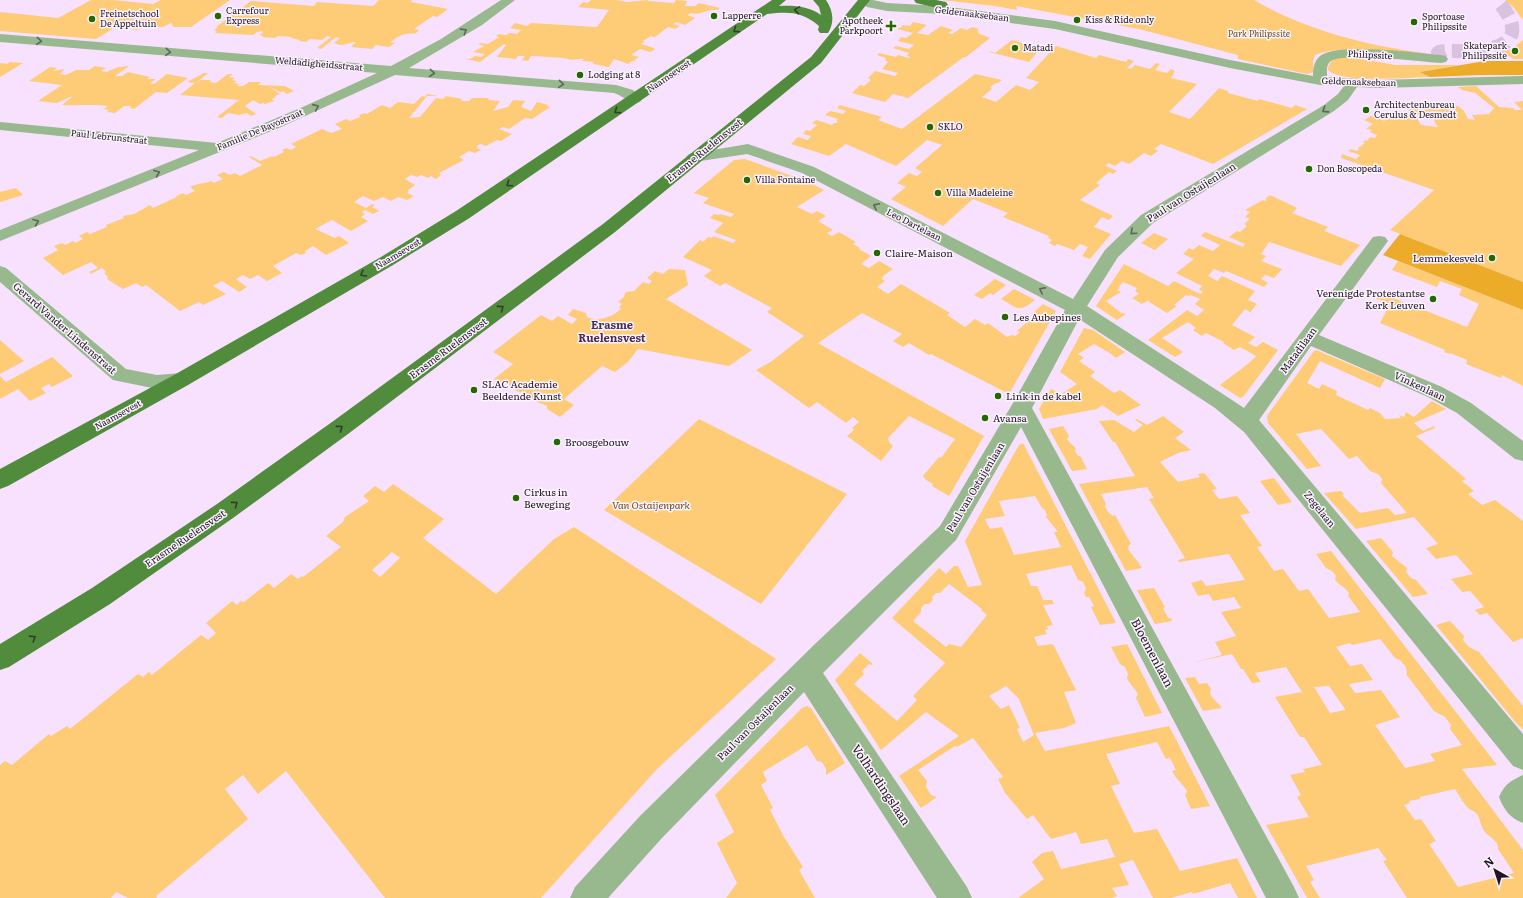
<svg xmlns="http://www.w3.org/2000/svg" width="1523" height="898" viewBox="0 0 1523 898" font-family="Literata,serif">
<rect width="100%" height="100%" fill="#f8e1fe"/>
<path fill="#fecb77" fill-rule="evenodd" d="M91 0H113L153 4 161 0H230L191 27H173L174 26 171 25 173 24 171 23 163 27H148L153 23 149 22 137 30 132 29 140 24 135 23 137 21 127 20 96 39 0 31V12L58 18Z
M379 0H412L411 2 448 9 437 17 433 16 414 29 419 30C415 36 411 32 405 34 400 35 395 39 390 42L395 43 389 47 376 45 372 49 351 47 356 42C351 42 347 44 343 45 338 45 338 44 334 43L340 38 336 37 321 49 317 48 331 37 327 36 322 40 310 39 306 42 299 41 300 40 291 38 292 37 278 36 275 38 262 37 263 36 259 35 263 33 262 31 257 32 253 35 215 33 217 31 214 30 218 27H216L251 1 314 6 317 2 373 6Z
M591 0H616L627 2 648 0V1L674 3 676 0 687 1 685 6H695L699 3 720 8 717 10C707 8 701 16 691 13L687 15 695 18 685 25 676 22 673 24 680 26 675 29 668 27 655 37 651 36 643 41 644 42 641 44 654 48V50L650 52 640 49 631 55 639 57 634 60 637 61H632L628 64 614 59 609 67 593 64 594 62 582 61 584 59C578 58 574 61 568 59 559 57 544 57 531 56L528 61 522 60 525 56H518L516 59 497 57 506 45 504 44 480 62 465 59H470L475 56 481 57 485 54 473 52 484 46 478 44 481 43 488 44 499 37 496 36 499 34 506 35 510 33 517 34 521 30 510 28 515 23 527 26 531 23 597 27 609 10 578 7 583 2 588 3Z
M942 0H1254C1305 30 1365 45 1423 53 1390 54 1346 43 1315 55L1313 61 1314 72 1307 74 1238 59V55L1139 29 1016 6 1017 10 995 6Z
M1505 0H1523V20L1514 8Z
M913 22 927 25 917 33 928 35 941 26 953 30 948 33 952 34 961 28 967 30 972 27 979 29 977 31 979 32 978 33 990 38 966 57H964L908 98 893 94 885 102 852 93 860 85 864 86 871 80 868 78 875 71 895 76 898 73 882 69 888 62 885 60 886 58 877 55 879 53 896 57 898 55 909 58 910 57 907 56 909 53 893 48 896 46 909 49 914 45 898 41 901 37 906 38 913 33 897 29 898 28H900L903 25 910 26Z
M1012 40 1038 48 1035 50 1038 51 1029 62 989 52 990 51 995 53Z
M1523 40V59H1514L1501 52 1512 49Z
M1056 46 1096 58 1099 55 1126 62 1128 59 1134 61 1127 68 1131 69 1135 65 1150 69 1156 63 1160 64 1155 70 1167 73 1171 69 1175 71 1171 78 1197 84 1169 112 1190 119 1219 88 1228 91V93L1258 101 1259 99 1292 108 1295 105 1307 109 1213 164 1161 144 1154 149 1158 151 1151 156 1144 153 1129 164 1122 161 1115 166 1108 163 1106 166 1117 171 1113 174 1109 172 1096 183 1100 185 1080 200 1113 216 1109 220 1102 217 1094 227 1111 234 1090 259 1082 256 1088 247 1080 244 1074 250 1057 244 1055 246 1049 243 1052 240 1048 238 1049 236 1003 217 1008 213 973 199 943 226 891 199 906 187 897 183 909 173 917 176 922 172 915 168 942 145 927 140 896 166 846 144 829 156 791 144 798 137 808 140 811 136 803 134 806 130 810 131 817 125 812 123 816 120 832 125 834 123H837L838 122 836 121 838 119 825 115 830 111 843 114 846 111 837 108 840 105 882 117 878 120 902 129 975 74 1002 80 998 83H996L990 87 992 89 982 97 996 102 1016 85 1030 90 1039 82 1026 78Z
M1339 57H1351L1395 65H1459L1421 72 1430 77C1408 77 1343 84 1328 70 1329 62 1332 60 1339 57Z
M10 62 23 63 0 77V63L7 64Z
M95 66 106 68 101 71 107 72C113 68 123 66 129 66L115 76H122L128 72 150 77 154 74 147 79H156L150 83 154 84 167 74 188 78 167 93 156 92 134 109 130 108 131 106H124L115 113 107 112 109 110 104 109 108 106C91 104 78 106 62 105L72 97H70L57 103 38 101 62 85 29 81 50 67 57 68 53 71 65 69 60 74 66 75 76 70H89Z
M204 73H208L196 83 201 80H211L210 82 216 83 228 74H233L229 77 235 78 232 80 237 81 234 83 239 84 237 86H243L249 82H261L258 85 285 86 294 91 287 94 283 91 280 92 270 87 280 94 275 96 276 97 272 99 274 101 265 104 263 103 260 104 253 100 245 106 256 114 251 116 247 113 239 115 228 113 222 118 217 117 239 100 180 95 195 83 187 82Z
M1476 86 1499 107 1513 108 1515 110H1522L1514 102 1523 101V282L1390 230 1434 190 1341 158 1342 154 1356 159 1360 155 1348 151 1351 149 1357 151 1359 149 1358 148 1365 143 1363 142 1365 140 1367 141 1370 137 1375 138 1377 135 1370 132 1372 130 1366 129 1373 124 1364 120 1371 116 1385 121 1384 118 1397 117 1391 112 1401 111 1404 116 1413 115 1405 107 1429 106 1432 109H1437L1436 107 1458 106 1464 111 1468 119 1475 120 1472 115 1489 114 1494 108 1475 93 1462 90 1458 87ZM1415 115 1431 116 1438 127 1421 125Z
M427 94 438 96H427L409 118 420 117 436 98 443 99 446 96 462 99 461 101H469L472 98C477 98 483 98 489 98L488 100 500 101 493 111 508 107 513 100 525 101 521 107 531 111 537 102 548 105 547 106 550 107 532 119 525 118 509 129 503 127 499 129 512 134 501 141 497 140 486 146 480 144 477 146V148L481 150 475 153 469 151 459 157 464 160 439 173 441 175 436 179 431 176 428 178 421 175 417 177 411 175 405 179 415 185 408 190 409 191 407 193 414 196 407 200 398 197 391 201 383 197 374 201 363 196 354 202 366 208 372 204 375 205 372 207 379 211 373 214 365 210 362 212 365 214 361 217 368 221 351 231 332 220 315 229 335 238 339 236 349 243 326 255 313 246 305 251 306 253 301 255 296 253 273 266 282 273 267 281 258 275 250 279 243 275 236 279 247 287 239 292 222 281 213 286 226 294 203 305 199 302 180 311 146 285 142 287 136 283 123 289 107 279 108 277 104 273 106 272 102 268 91 274 89 272 98 268 91 262 63 275 43 258 58 250 54 246 62 243 65 245 73 241 75 243 83 239 79 236 87 232 90 234 107 227 106 225 124 218 123 216 134 214 150 205 153 208 177 197 176 196 183 193 186 195 195 191 190 187C197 183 204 184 211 181L214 183 223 179 217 175 224 172 230 175 235 173 240 176 262 165 249 157 251 156 260 161 272 156 274 157 284 152 282 150 287 148 291 150 296 147 291 144 322 129 331 133 342 129 335 124 346 119 350 121 360 117 359 115 365 113 367 114 382 105 390 108 398 102 414 104 422 96 425 97Z
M745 159 806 181 824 190 797 207 812 214 817 211 826 216 818 221 833 230 827 233 832 236 839 232 856 242 853 244 860 248 859 249 871 256 861 264 869 268 879 261 893 269 883 276 882 279 885 281 877 287 888 294 901 284 950 313 947 315 965 327 975 319 985 325 988 323 1007 337 1012 335 1015 336 1020 332 1017 331 1034 316 1032 314 1033 313 1043 304 1056 311 1009 394 931 354 929 355 909 343 903 347 893 341 902 334 862 313 818 343 984 436 949 496 932 486 933 484 926 480 923 476 939 457 941 458 955 439 909 416 888 438 889 442 893 446 881 461 847 436 854 430 852 428 859 422 853 417 846 423 817 402 809 408 756 370 772 361 804 336 767 312 772 308 725 283 720 286 704 276 712 270 683 257 700 240 703 242 708 237 712 238 713 236 733 243 736 240 714 232 723 223 710 218 714 214 719 215 720 214 731 217 734 214 703 203 709 198 694 193 734 160Z
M16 188 23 195 0 202V192Z
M1270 195 1297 208 1292 213 1328 227 1324 231 1360 245 1341 266 1269 242 1261 254 1266 256 1261 261 1282 269 1274 278 1265 275 1261 279 1268 283 1264 287 1226 271 1224 273 1214 269 1208 276 1217 281 1222 276 1255 291 1248 300 1257 304 1251 311 1252 313 1245 309 1232 325 1255 337 1248 343 1256 347 1263 342 1278 350 1243 397 1240 398 1220 385 1249 363 1256 356 1240 347 1234 350 1223 343 1224 342 1206 333 1202 336 1193 330 1196 328 1188 322 1162 338 1183 352 1175 357 1148 340 1187 310 1197 316 1204 310 1195 304 1200 299 1191 295 1188 296 1186 295 1174 305 1177 306 1167 313 1149 302V300L1142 304 1132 298 1139 294 1135 291 1137 288 1123 282 1119 287 1120 288 1117 290 1121 292 1106 301 1121 313 1126 314 1117 320 1096 306 1124 264 1168 286 1174 281 1200 294 1203 292 1199 289 1202 286 1176 273 1194 259 1183 254 1189 248 1193 250 1199 245 1213 251 1220 245 1201 236 1205 232 1243 247 1245 244 1229 237 1237 231 1240 232 1247 226 1244 224 1250 219 1245 217 1250 212 1245 210 1263 200 1265 201 1267 200 1265 199Z
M1154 233 1168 239 1155 250 1141 243Z
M1398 261 1523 310V386L1502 375 1501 378 1466 364 1467 360 1450 353V354L1444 352 1445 350 1380 323 1390 304 1375 298 1378 292 1467 327 1479 304 1459 295 1462 289 1440 281 1437 287 1392 270Z
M669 269 685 270 688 285 666 299 752 350 729 366 638 349 628 362 615 372 602 366 564 399 574 405 560 417 547 409V406C541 403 535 402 528 398L529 396C523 392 517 392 511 388V386C505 382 500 382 494 379L513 364 493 352 541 315 552 321 558 316 572 324 577 319 568 315 573 309 586 313 587 317C599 322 612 317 621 309L619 307 622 304 618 302 625 296 624 295 626 292 634 291 643 282 649 284 652 281 647 278 655 271 663 274Z
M995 279 1006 285 993 295 990 293 982 299 974 295Z
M1014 289 1035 300C1018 313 1019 309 1001 299Z
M1084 328 1093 330 1125 352 1116 358C1110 352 1102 349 1094 344L1078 354 1084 358 1079 361 1095 372 1090 376 1114 393 1120 390 1141 405 1118 416 1102 405 1097 409 1043 419 1039 409 1051 389 1061 394 1077 384 1060 372Z
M0 340 24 361 0 374Z
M1316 350 1385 379 1380 388 1320 361 1307 383 1319 389 1322 384 1337 391 1336 395 1368 410 1370 408 1380 413 1385 419 1401 418 1399 415 1404 417 1406 412 1414 417 1432 401 1446 409 1414 423 1423 431 1434 426 1435 428 1416 436 1466 479 1462 481 1474 491 1468 494 1482 505 1495 500 1523 521V638L1513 642 1487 613 1480 615 1475 610 1484 607 1470 591 1462 592 1451 579 1473 574 1456 555 1436 559 1426 548 1438 544 1414 517 1356 529 1324 493 1341 491 1344 494 1342 495 1360 513 1388 508 1395 515 1407 513 1381 483 1382 479 1378 474 1370 471 1357 456 1349 459 1321 429 1296 434 1321 466 1307 469 1268 423 1267 416 1314 351Z
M52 357 73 376 52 387 49 384 41 388 46 393 30 401 18 389 0 399V376L6 382Z
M1163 416 1184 432 1175 438 1191 450 1178 453 1160 462 1178 482 1200 477 1198 474 1204 473 1217 489 1212 490 1219 499 1237 496 1250 513 1240 515 1262 546 1257 547 1274 571 1283 569 1299 591 1308 589 1329 618 1360 612 1348 596 1349 593C1345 587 1339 585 1335 580L1336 576 1332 571 1326 568 1316 554 1331 551 1497 765 1462 769 1523 850V898H1407L1383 861 1387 860 1378 848 1306 866 1314 880 1310 882 1320 898H1307L1266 825 1309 817 1297 797 1301 795 1290 775 1305 772 1303 769 1322 765 1304 737H1300L1275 697 1302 692 1286 667 1255 673 1261 682 1252 683 1243 669H1241L1232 654 1195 662 1222 655 1215 642 1236 636 1221 612 1241 608 1234 597 1213 601 1209 594 1198 596 1191 583 1202 580 1206 586 1245 580 1229 554 1179 562 1178 560 1185 558 1149 499 1154 498 1147 487 1101 494 1106 504 1105 507 1108 512 1113 516 1115 515 1131 544 1129 545 1128 549C1133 557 1137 559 1142 568L1126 571 1079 484 1135 476 1115 442H1113L1099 421 1114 420 1134 432 1143 425 1135 420 1137 419 1147 425ZM1380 639 1395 658 1400 660 1406 667 1407 673 1406 674 1434 711 1445 717 1451 725 1450 729 1462 745 1430 754 1435 761 1405 768 1375 725 1400 717 1381 690 1355 693 1349 684 1373 680 1362 664 1350 666 1336 647 1350 643 1352 645ZM1329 686 1345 709V710L1330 713 1314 687ZM1455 789C1459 795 1463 803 1468 808 1470 810 1473 810 1476 813 1481 819 1480 826 1485 832 1490 838 1499 841 1498 849L1514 873 1458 887 1429 844 1436 841 1421 819 1415 820 1404 805 1410 803 1409 801 1420 799V797Z
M699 419 847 494 761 604 604 510Z
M1063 426 1069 436 1067 439C1070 444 1074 445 1076 449L1075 451 1077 455 1081 457 1087 469 1072 471 1049 429Z
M1023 443 1116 623 1100 625 1091 607 1094 606 1089 597H1086L1084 593 1086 589 1083 582 1078 580 1071 565 1026 574 1031 586H1037L1043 600H1052L1054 604 1043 605 1053 625 1047 626 1048 629 1045 630 1047 634 1034 637 1038 646 1052 644 1054 646 1076 690 1064 692 1076 723 1064 728 1035 733 1045 751 1169 726 1210 806 1191 809 1185 795 1187 791C1182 783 1176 779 1172 771L1176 770 1170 758 1166 759 1157 742 1106 754 1120 784 1111 786 1134 833 1157 829 1180 871 1237 858 1257 898H1238L1230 883 1193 894 1192 892 1171 898H1153L1133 860 1119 864 1129 885 1112 888 1117 896 1112 898H1018L1044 879 1032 862 1042 853 1053 851 1061 869 1115 857 1107 839 1081 844 1076 832 1051 839 1033 815 1027 819 1005 793 998 779 1003 777 973 738 957 747 955 746 918 770 927 781 926 787 931 795 937 797 921 808 899 776 959 736 926 712 881 750 835 680 860 653 873 664 872 665 869 664 862 671 864 674 854 684 897 721 917 700 913 696 945 663 892 618 939 568 946 574 954 566H958L968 587 982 585 965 541 1019 445ZM1035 496 1042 508 1045 510 1047 515 1046 517 1058 532H1054L1061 547 1014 555 1002 527 990 529 985 519 1005 516 999 501ZM949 584 982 609 981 610 987 615 961 647 949 644 946 647 913 621 921 612V608L925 604H929L933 600 932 597 936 593H940ZM1006 686 1019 699 1034 735 1023 742 1017 729 1020 728 1009 705 1001 709 989 696Z
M1274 478 1292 502 1278 505 1260 481Z
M393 484 444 519 423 538 496 594 554 539 574 527 776 659 657 769 541 898H385L286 771 258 794 243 775 225 789 248 819 156 896 157 898H128L116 892 111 898H0V765L5 761 12 765 49 734 51 736 67 726 70 729 138 674 143 677 149 672 152 675 201 635 208 640 216 633 206 623 232 601 237 605 241 601 244 602 268 583 274 588 291 574 298 579 302 576 303 577 341 547 326 536 343 522 345 517 369 501 363 496 375 486 384 492ZM392 552 400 558 380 577 372 570Z
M1381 538 1393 552 1392 556 1407 568 1406 572 1411 578 1416 580 1428 594 1413 597 1366 541Z
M1154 588 1165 607 1163 608 1168 618H1171L1172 621 1155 624 1137 590Z
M1450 621 1464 636 1463 640 1469 647 1479 652 1523 706V729L1517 724 1436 625Z
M1127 644 1162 713 1145 717 1136 698 1138 694C1135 688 1130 685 1127 678L1128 674 1125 667 1120 664 1111 647Z
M1195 677 1199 684 1207 683 1211 689 1210 693C1214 702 1217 701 1222 708L1203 711 1185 678Z
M807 706 811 708 845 763 826 775V769L822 762 817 761 807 745 763 772 767 781 761 785 773 808 770 810 784 837 803 867 799 870 815 898H726L737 883 717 843 734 832 715 795 802 708Z"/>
<path fill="#ecab29" d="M1485 61H1523V75H1479L1430 77 1420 72Z
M1400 234 1523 282V310L1383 255Z"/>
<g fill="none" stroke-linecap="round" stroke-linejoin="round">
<path stroke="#d8c2dd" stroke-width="14" stroke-dasharray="14 7" stroke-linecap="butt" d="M1441 59 1438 53 1439 52C1451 50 1464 52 1476 51 1516 47 1523 30 1497 0"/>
<path fill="#98b88e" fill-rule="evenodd" d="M501 0H515L482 25 409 68 616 85 633 90 642 99 640 102C630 105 624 96 614 93L395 75 281 127 0 241V230L199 150 0 130V122L217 143 305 106 377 73 0 42V34L391 66 441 39Z
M859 0H873L887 3 942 6 1055 21 1230 60 1313 76C1313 69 1314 61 1320 56 1337 42 1417 53 1441 55L1446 56 1448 59 1446 62 1441 63C1421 62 1345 52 1331 61 1326 64 1327 71 1327 77L1379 80 1523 76V84L1379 88 1357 87 1348 100 1334 111 1153 223 1118 257 1087 306 1229 398 1244 408 1373 237 1379 236 1385 237 1388 241 1319 335 1442 387 1471 403 1523 441V461L1515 459 1457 413 1428 397 1311 346 1259 420 1523 734V770L1513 766 1244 432 1215 408 1079 319 1032 408 1294 887 1299 898H1266L1021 427 956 540 823 673 967 887 972 898H937L804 692 662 838 608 898H570L575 887 640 816 816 643 940 526 1013 403 1065 310 802 173 747 154 694 162 689 160 686 157 689 154 748 144 814 167 1073 299 1105 250 1141 215 1324 105 1338 94 1344 86 1320 85 1230 68 1055 29 942 14 887 11 867 7Z
M0 266 6 268 126 369 157 375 181 373 188 375 191 380 188 385 157 389 113 380 0 282Z
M1523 775V823C1510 818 1504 810 1499 797 1505 784 1510 781 1523 775Z"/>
<path fill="#508c3c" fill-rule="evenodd" d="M772 0H786L779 6C793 5 809 6 821 15L819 7 813 0H826C833 10 835 22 828 33H820L818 30 819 26C801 11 789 12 767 14L468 219 393 265 188 385 8 486 0 489V469L174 375 381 257 456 211Z
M858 0H870L821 63 615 232 348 434 233 518 110 604 9 667 0 670V644L92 588 217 504 332 422 603 224 811 57Z
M914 0H936L946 2 948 5 946 8 942 9 916 3Z"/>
</g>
<defs><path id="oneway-chevron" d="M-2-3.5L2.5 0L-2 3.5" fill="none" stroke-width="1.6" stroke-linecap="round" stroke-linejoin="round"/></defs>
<g stroke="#313e2d">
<use href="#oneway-chevron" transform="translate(797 10) rotate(-171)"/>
<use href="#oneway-chevron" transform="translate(736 30) rotate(146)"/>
<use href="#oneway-chevron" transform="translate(617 111) rotate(146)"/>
<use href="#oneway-chevron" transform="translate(509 184) rotate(146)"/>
<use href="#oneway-chevron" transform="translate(363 274) rotate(150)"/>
<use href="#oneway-chevron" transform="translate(501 308) rotate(-37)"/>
<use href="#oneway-chevron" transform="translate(340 428) rotate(-36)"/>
<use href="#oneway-chevron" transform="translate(235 504) rotate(-36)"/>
<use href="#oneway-chevron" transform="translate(33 638) rotate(-32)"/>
</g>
<g stroke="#5c665a">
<use href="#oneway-chevron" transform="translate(464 31) rotate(-32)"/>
<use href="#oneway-chevron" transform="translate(39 41) rotate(5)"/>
<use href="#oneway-chevron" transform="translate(168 52) rotate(5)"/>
<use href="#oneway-chevron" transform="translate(432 73) rotate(5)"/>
<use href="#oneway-chevron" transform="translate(561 84) rotate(5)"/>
<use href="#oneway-chevron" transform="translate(316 107) rotate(-24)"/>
<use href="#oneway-chevron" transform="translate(1325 110) rotate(147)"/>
<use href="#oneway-chevron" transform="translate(157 173) rotate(-22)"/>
<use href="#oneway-chevron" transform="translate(876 206) rotate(-153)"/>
<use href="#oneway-chevron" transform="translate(36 222) rotate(-22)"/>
<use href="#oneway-chevron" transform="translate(1133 232) rotate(138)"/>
<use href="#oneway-chevron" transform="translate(1042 290) rotate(-153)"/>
</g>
<g fill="#246900" stroke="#fcf4fe" stroke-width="1.5">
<circle cx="218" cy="16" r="4"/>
<circle cx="714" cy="16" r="4"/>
<circle cx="92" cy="19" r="4"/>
<circle cx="1077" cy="20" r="4"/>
<circle cx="1414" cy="22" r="4"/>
<path d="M889 20h4v4h4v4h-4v4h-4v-4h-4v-4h4z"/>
<circle cx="1015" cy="48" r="4"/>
<circle cx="1515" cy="51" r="4"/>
<circle cx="580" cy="75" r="4"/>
<circle cx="1366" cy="110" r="4"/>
<circle cx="930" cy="127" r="4"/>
<circle cx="1309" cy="169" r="4"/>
<circle cx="747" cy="180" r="4"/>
<circle cx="938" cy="193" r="4"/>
<circle cx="877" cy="253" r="4"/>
<circle cx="1492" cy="258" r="4"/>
<circle cx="1433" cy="299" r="4"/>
<circle cx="1005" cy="317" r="4"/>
<circle cx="474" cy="390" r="4"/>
<circle cx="998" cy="396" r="4"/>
<circle cx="985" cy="418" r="4"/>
<circle cx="557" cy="442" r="4"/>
<circle cx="516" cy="498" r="4"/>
</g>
<g text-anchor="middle" stroke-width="3" stroke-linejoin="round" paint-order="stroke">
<g font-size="9" fill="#211425" stroke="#fcf4fe" text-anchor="start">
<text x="226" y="14">Carrefour<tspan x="226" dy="10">Express</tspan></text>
<text x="100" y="17">Freinetschool<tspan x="100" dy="10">De Appeltuin</tspan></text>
<text x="722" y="19">Lapperre</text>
<text x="1422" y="20">Sportoase<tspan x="1422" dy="10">Philipssite</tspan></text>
<text x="1085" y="23">Kiss &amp; Ride only</text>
<text x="883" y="24" text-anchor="end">Apotheek<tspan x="883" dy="10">Parkpoort</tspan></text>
<text x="1507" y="49" text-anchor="end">Skatepark<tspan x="1507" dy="10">Philipssite</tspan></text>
<text x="1023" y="51">Matadi</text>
<text x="588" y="78">Lodging at 8</text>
<text x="1374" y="108">Architectenbureau<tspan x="1374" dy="10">Cerulus &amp; Desmedt</tspan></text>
<text x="938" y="130">SKLO</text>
<text x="1317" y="172">Don Boscopeda</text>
<text x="755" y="183">Villa Fontaine</text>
<text x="946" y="196">Villa Madeleine</text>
</g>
<g font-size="9" fill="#211425" stroke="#fcf4fe">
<text transform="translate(972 14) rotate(7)" y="3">Geldenaaksebaan</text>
<text transform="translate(1370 55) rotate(3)" y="3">Philipssite</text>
<text transform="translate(319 64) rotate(5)" y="3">Weldadigheidsstraat</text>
<text transform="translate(669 76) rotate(-34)" y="3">Naamsevest</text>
<text transform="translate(1359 82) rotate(2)" y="3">Geldenaaksebaan</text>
<text transform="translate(260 130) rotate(-23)" y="3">Familie De Bayostraat</text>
<text transform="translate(109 137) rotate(6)" y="3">Paul Lebrunstraat</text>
<text transform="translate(914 225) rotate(27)" y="3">Leo Dartelaan</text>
<text transform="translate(398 254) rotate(-31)" y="3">Naamsevest</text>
<text transform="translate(118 415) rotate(-29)" y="3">Naamsevest</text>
</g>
<g font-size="9" font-style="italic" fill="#674c1d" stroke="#fcf4fe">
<text x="1259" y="37">Park Philipssite</text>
</g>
<g font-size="10" fill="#211425" stroke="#fcf4fe">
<text transform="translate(704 150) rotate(-39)" y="4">Erasme Ruelensvest</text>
<text transform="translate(1191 192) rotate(-32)" y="4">Paul van Ostaijenlaan</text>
<text transform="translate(65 328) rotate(41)" y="4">Gerard Vander Lindenstraat</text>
<text transform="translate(448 348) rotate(-37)" y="4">Erasme Ruelensvest</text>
<text transform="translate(1298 350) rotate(-54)" y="4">Matadilaan</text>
<text transform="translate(1420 386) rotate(25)" y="4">Vinkenlaan</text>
<text transform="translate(975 487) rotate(-59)" y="4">Paul van Ostaijenlaan</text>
<text transform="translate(1320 509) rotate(51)" y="4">Zegelaan</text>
<text transform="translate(185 538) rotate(-34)" y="4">Erasme Ruelensvest</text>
<text transform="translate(755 722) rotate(-45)" y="4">Paul van Ostaijenlaan</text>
</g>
<g font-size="10" fill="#211425" stroke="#fcf4fe" text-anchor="start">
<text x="885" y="257">Claire-Maison</text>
<text x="1484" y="262" text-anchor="end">Lemmekesveld</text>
<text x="1425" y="297" text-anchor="end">Verenigde Protestantse<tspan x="1425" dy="12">Kerk Leuven</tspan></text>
<text x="1013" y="321">Les Aubepines</text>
<text x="482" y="388">SLAC Academie<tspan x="482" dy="12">Beeldende Kunst</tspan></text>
<text x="1006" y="400">Link in de kabel</text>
<text x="993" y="422">Avansa</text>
<text x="565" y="446">Broosgebouw</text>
<text x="524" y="496">Cirkus in<tspan x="524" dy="12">Beweging</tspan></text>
</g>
<g font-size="10" font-style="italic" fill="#674c1d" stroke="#fcf4fe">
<text x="651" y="509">Van Ostaijenpark</text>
</g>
<g font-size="11" font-weight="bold" fill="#4a2c53" stroke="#fcf4fe">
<text x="612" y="329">Erasme<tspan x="612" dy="13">Ruelensvest</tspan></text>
</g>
<g font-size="12" fill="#211425" stroke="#fcf4fe">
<text transform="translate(1152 653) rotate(62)" y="4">Bloemenlaan</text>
<text transform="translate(881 785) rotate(56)" y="4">Volhardingslaan</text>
</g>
</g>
<g transform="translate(1495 870) rotate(321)" stroke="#fcf4fe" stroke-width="3" paint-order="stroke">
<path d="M0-3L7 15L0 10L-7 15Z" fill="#211425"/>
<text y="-6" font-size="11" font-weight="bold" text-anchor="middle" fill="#211425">N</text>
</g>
</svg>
